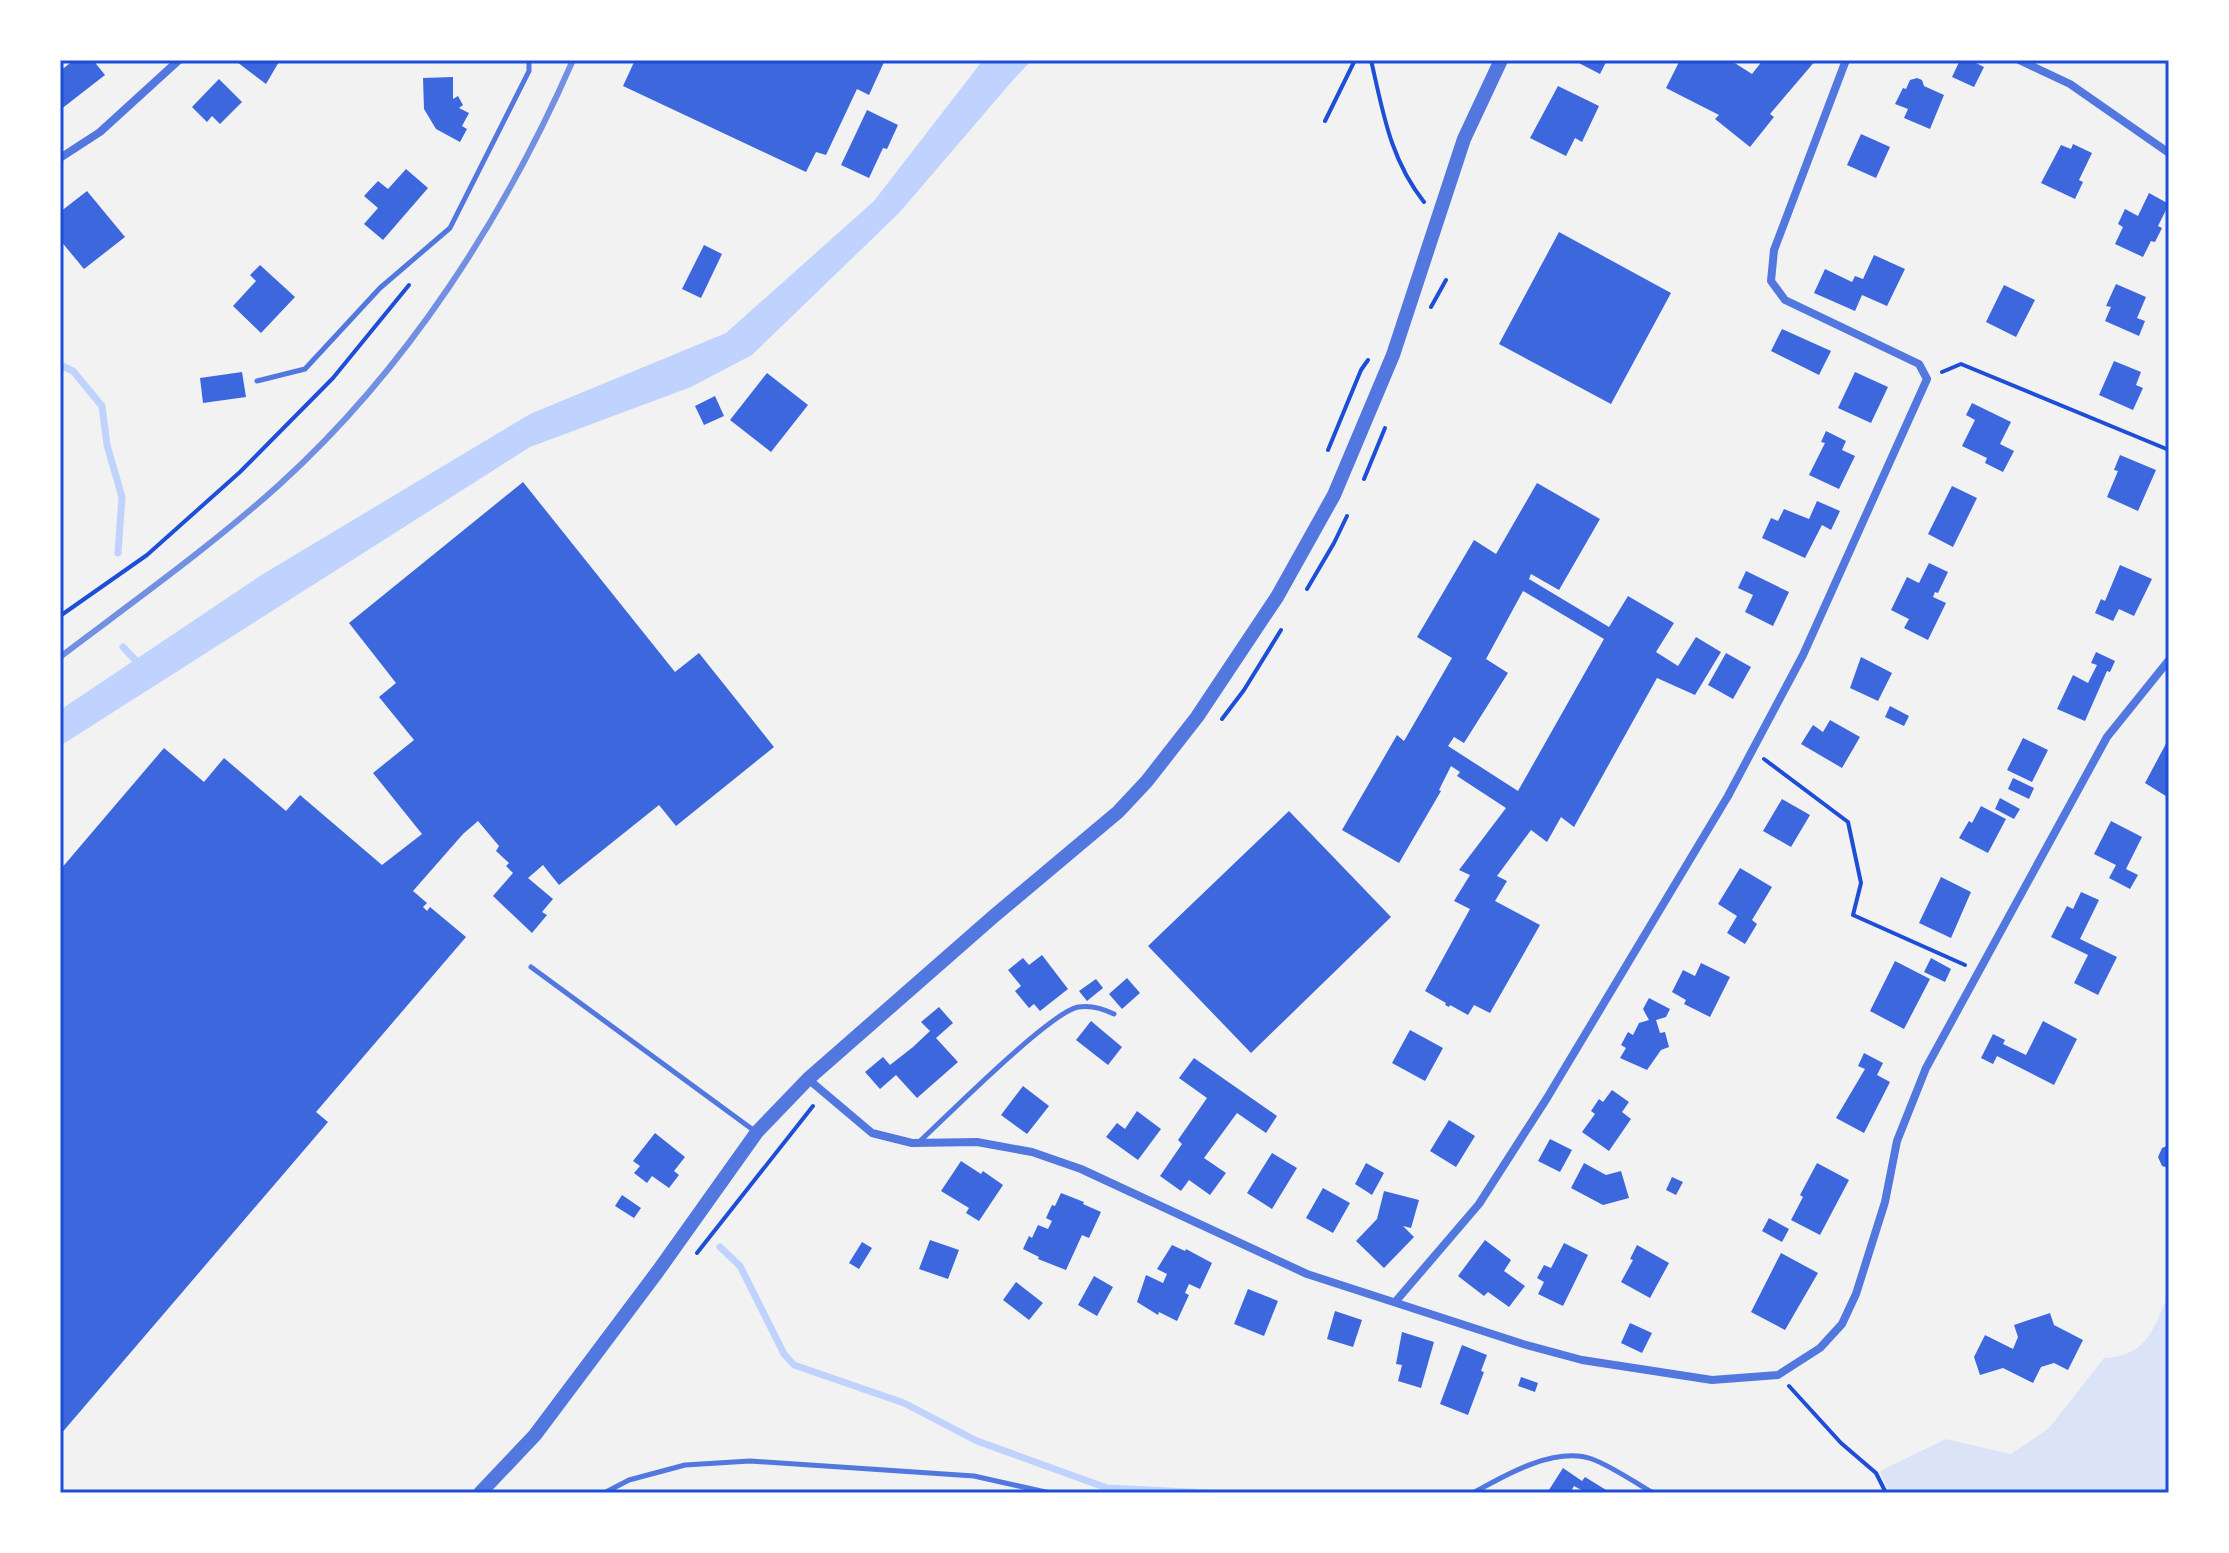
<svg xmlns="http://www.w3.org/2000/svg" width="2229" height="1553" viewBox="0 0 2229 1553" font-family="'Golos Text',sans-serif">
<rect width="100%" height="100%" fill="#f2f2f2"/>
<path fill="#dbe4f7" d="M2169 1293V1493H1889L1880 1471 1946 1439 2011 1454 2049 1428 2104 1358C2148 1356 2153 1329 2169 1293Z"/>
<path fill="#bfd3fe" d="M983 60H1032L1013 80 899 213 752 355 691 387 530 447 60 746V710L263 574 530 414 726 333 874 201Z"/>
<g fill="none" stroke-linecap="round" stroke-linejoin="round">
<path stroke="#bfd3fe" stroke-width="7" d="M60 365 73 371 102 406 107 445 122 497 118 553
M123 647 141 666
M720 1247 740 1266 784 1354 794 1365 904 1403 977 1441 1107 1488 1209 1493"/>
</g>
<path fill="#3d67dc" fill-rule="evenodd" d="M74 60H93L105 75 60 110V71Z
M239 60H280L266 84 237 62Z
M635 60H885L869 95 857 89 826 155 816 152 806 172 623 86Z
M1573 60H1607L1600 74Z
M1680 60H1730L1752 74 1763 60H1816L1770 114 1774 117 1750 147 1715 119 1719 115 1666 88Z
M1960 60H1970L1984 67 1974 87 1952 77Z
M453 77V99L458 96 463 105 459 108 469 113 462 126 467 129 460 142 436 129 424 109 423 78Z
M1917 78 1922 80 1924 86 1944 95 1930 129 1904 118 1908 109 1895 104 1903 88 1906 89 1910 80Z
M219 79 242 102 220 124 212 116 207 122 192 107Z
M1558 86 1599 106 1582 142 1575 138 1566 156 1530 138Z
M867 110 898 125 887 149 883 148 869 178 841 165Z
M1861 134 1890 147 1876 178 1847 165Z
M2073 144 2092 153 2079 180 2083 182 2075 199 2041 183 2061 145 2071 149Z
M406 169 428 188 383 240 364 224 378 208 364 196 378 181 388 189Z
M87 191 125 237 84 269 60 240V212Z
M2149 193 2169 204 2158 226 2162 228 2155 242 2151 241 2143 257 2115 244 2123 227 2118 224 2125 209 2138 216Z
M1559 232 1671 293 1611 404 1499 344Z
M704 245 722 254 701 298 682 289Z
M1874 255 1905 269 1887 306 1862 295 1855 311 1814 293 1825 269 1852 282 1855 276 1863 279Z
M260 265 295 297 261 333 233 306 256 281 250 275Z
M2116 284 2146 297 2137 318 2145 321 2139 336 2105 321 2111 307 2106 306Z
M2004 285 2035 300 2016 337 1986 322Z
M1782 329 1831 351 1819 375 1771 351Z
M2114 361 2141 372 2136 385 2143 388 2133 410 2099 395Z
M242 372 246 397 203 403 200 378Z
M1855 372 1888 387 1871 423 1838 408Z
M767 373 808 405 771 452 730 420Z
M715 396 724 416 704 425 695 406Z
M1972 403 2011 422 2000 444 2014 451 2003 472 1985 463 1987 458 1962 446 1975 420 1966 415Z
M1826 431 1846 441 1842 450 1855 456 1839 489 1809 475 1825 443 1821 442Z
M2120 455 2156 470 2138 511 2107 497 2118 471 2114 470Z
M523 482 675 672 699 653 774 747 676 826 659 805 559 885 543 865 528 878 553 899 542 912 547 915 532 933 493 896 513 873 506 866 509 863 496 851 499 846 478 821 463 834 413 891 427 903 423 907 427 911 430 907 466 937 316 1112 328 1122 60 1435V870L164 748 204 782 224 758 286 811 300 795 382 865 422 834 373 773 414 740 379 697 396 683 349 623Z
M1537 483 1600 519 1559 590 1531 574 1529 579 1609 627 1628 596 1674 623 1656 652 1678 666 1696 637 1721 652 1695 695 1657 678 1574 827 1561 817 1547 842 1531 830 1497 876 1507 881 1495 901 1540 925 1490 1013 1474 1005 1468 1015 1450 1005 1449 1007 1445 1005 1446 1003 1425 991 1470 909 1454 901 1470 875 1459 870 1506 808 1457 776 1460 772 1451 766 1439 790 1441 791 1399 863 1342 830 1397 735 1404 741 1452 658 1417 637 1474 540 1496 554ZM1523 591 1604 639 1518 791 1448 746 1454 737 1464 743 1508 673 1486 659Z
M1952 486 1977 498 1953 547 1928 534Z
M1817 501 1840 511 1831 530 1822 525 1805 558 1762 538 1771 518 1778 521 1784 509 1809 519Z
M1929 563 1948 572 1938 593 1935 592 1933 597 1946 603 1928 640 1904 628 1909 619 1891 610 1907 577 1919 583Z
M2120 565 2152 579 2134 616 2119 609 2113 621 2095 613 2101 599 2105 601Z
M1746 571 1789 592 1773 626 1745 612 1753 595 1738 588Z
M2096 652 2115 661 2110 672 2107 671 2085 721 2057 709 2073 675 2088 683 2097 665 2091 663Z
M1726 653 1751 667 1733 699 1708 685Z
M1861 657 1892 673 1878 701 1850 688Z
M1890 706 1909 716 1904 726 1885 717Z
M1830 720 1860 737 1842 768 1801 744 1813 725 1823 732Z
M2023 738 2048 750 2032 782 2007 770Z
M2169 738V798L2145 783Z
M2013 778 2034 788 2029 799 2008 789Z
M2000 798 2020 809 2014 819 1995 809Z
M1782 799 1810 815 1791 847 1763 831Z
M1981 806 2006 819 1988 853 1959 838 1969 821 1972 823Z
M1289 811 1391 917 1251 1053 1148 946Z
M2111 821 2142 837 2126 869 2138 875 2130 889 2109 878 2116 865 2094 854Z
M1740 868 1772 887 1752 920 1757 924 1745 944 1727 933 1737 916 1718 904Z
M1941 877 1971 892 1951 938 1919 923Z
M2081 892 2099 900 2080 939 2117 957 2098 995 2074 983 2088 955 2051 937 2067 906 2073 909Z
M1042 955 1068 989 1040 1011 1034 1004 1029 1008 1015 991 1021 986 1008 970 1023 958 1029 965Z
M1931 958 1951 969 1945 982 1924 972Z
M1895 961 1930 979 1904 1029 1870 1011Z
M1701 963 1730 977 1710 1017 1684 1004 1686 1000 1672 992 1683 970 1695 976Z
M1127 978 1140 993 1122 1009 1109 994Z
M1096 979 1103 988 1087 1001 1079 991Z
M1649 998 1670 1009 1666 1017 1656 1020 1660 1033 1665 1032 1669 1047 1661 1050 1647 1070 1620 1058 1626 1048 1621 1045 1628 1032 1633 1035 1639 1023 1649 1020 1643 1009Z
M939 1007 953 1023 936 1038 958 1062 917 1098 896 1075 880 1089 865 1072 883 1057 890 1065 913 1047 930 1031 921 1022Z
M1091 1021 1122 1047 1108 1065 1076 1040Z
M2043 1021 2077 1039 2054 1085 1997 1056 1993 1064 1981 1058 1993 1034 2005 1040 2003 1044 2026 1055Z
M1410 1030 1443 1048 1425 1081 1392 1063Z
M1864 1053 1883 1063 1877 1075 1890 1082 1864 1133 1836 1118 1865 1069 1858 1066Z
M1194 1058 1277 1116 1266 1133 1237 1113 1204 1158 1226 1173 1210 1195 1189 1180 1181 1191 1160 1176 1182 1144 1178 1140 1207 1098 1179 1078Z
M1023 1086 1049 1106 1027 1134 1001 1115Z
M1612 1090 1629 1102 1622 1112 1631 1119 1609 1151 1582 1132 1595 1114 1591 1111 1599 1099 1603 1102Z
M1137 1111 1161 1129 1138 1160 1106 1137 1117 1123 1125 1129Z
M1449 1120 1475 1136 1456 1167 1430 1151Z
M655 1133 685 1157 674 1171 679 1175 669 1188 652 1176 647 1183 634 1173 640 1166 633 1161Z
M1550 1139 1572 1150 1560 1172 1538 1161Z
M2169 1145V1168L2162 1166 2158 1157 2162 1148Z
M1272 1153 1297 1168 1272 1209 1247 1193Z
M961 1161 981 1174 983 1171 1003 1185 979 1221 966 1213 969 1208 941 1191Z
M1366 1163 1384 1173 1372 1195 1355 1184Z
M1584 1163 1606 1175 1621 1171 1629 1198 1603 1205 1571 1188Z
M1817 1163 1849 1180 1820 1235 1791 1220 1803 1197 1800 1195Z
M1672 1177 1683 1182 1676 1195 1666 1190Z
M1323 1188 1350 1203 1333 1233 1306 1218Z
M1384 1191 1419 1200 1411 1228 1403 1226 1414 1237 1384 1268 1356 1241 1377 1219Z
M1061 1193 1084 1202 1083 1204 1101 1212 1089 1238 1082 1235 1066 1270 1038 1259 1039 1257 1023 1249 1029 1236 1032 1238 1038 1225 1048 1229 1052 1221 1046 1218 1052 1205 1055 1206Z
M622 1195 641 1208 634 1218 615 1206Z
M1769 1218 1789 1229 1782 1242 1762 1231Z
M930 1240 959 1250 948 1279 919 1269Z
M1485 1240 1511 1260 1504 1271 1525 1286 1509 1307 1488 1292 1484 1296 1458 1276Z
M862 1242 872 1248 859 1269 849 1263Z
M1564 1243 1588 1255 1563 1306 1538 1294 1544 1282 1537 1278 1544 1265 1551 1268Z
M1172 1245 1185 1251 1186 1249 1212 1263 1200 1289 1189 1284 1185 1293 1189 1295 1177 1321 1159 1312 1158 1315 1137 1302 1146 1275 1163 1283 1167 1274 1157 1269Z
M1637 1245 1669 1263 1650 1298 1621 1282 1633 1260 1630 1259Z
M1781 1253 1818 1273 1785 1330 1751 1312Z
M1094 1276 1113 1287 1097 1316 1078 1305Z
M1016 1282 1043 1303 1029 1320 1003 1300Z
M1248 1289 1278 1301 1264 1336 1234 1324Z
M1335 1311 1362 1320 1353 1347 1327 1339Z
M2050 1313 2054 1325 2083 1340 2068 1370 2054 1363 2041 1367 2033 1383 2003 1368 1980 1375 1974 1357 1985 1335 2013 1349 2018 1337 2014 1325Z
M1630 1323 1652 1333 1642 1353 1621 1343Z
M1402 1332 1434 1342 1421 1388 1398 1381 1402 1365 1396 1364Z
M1462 1345 1487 1355 1481 1371 1484 1372 1468 1415 1440 1404Z
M1521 1377 1538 1383 1535 1392 1518 1386Z
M1563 1468 1582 1481 1585 1477 1611 1493H1587L1574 1486 1570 1493H1547Z"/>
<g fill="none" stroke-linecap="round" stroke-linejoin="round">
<path stroke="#1d4ed8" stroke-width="4" d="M1371 60C1383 112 1390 159 1424 202
M1325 121 1355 60
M1431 307 1446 280
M1942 372 1961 364 2169 450
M1328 450 1361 370 1368 360
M1364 479 1385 428
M1307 589 1334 543 1347 516
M60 616 147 555 240 472 333 378 409 285
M1222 719 1244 690 1281 630
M1764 759 1848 822 1861 883 1853 915 1965 965
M697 1253 813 1106
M1789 1386 1841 1443 1876 1473 1886 1493"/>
<path stroke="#5277de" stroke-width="5" d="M257 381 305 369 380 288 450 228 529 71V60
M531 967 756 1132
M918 1143C946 1117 1049 1013 1078 1007 1090 1005 1104 1009 1114 1014
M604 1493 629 1480 685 1465 750 1461 974 1476 1050 1493
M1473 1493C1505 1475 1555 1446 1592 1459 1613 1467 1634 1482 1653 1493"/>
<path stroke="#5277de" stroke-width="8" d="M2019 60 2070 84 2169 153
M60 158 100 132 179 60
M808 1079 872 1133 912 1143 977 1142 1032 1152 1081 1169 1307 1274 1523 1344 1582 1360 1712 1380 1778 1375 1820 1348 1842 1324 1856 1294 1885 1202 1897 1141 1926 1068 2107 737 2169 660
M1396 1301 1479 1204 1547 1098 1728 796 1803 655 1927 379 1919 364 1785 300 1771 281 1774 250 1846 60"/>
<path stroke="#5277de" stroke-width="14" d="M480 1493 535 1435 658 1271 757 1132 808 1079 994 916 1118 812 1147 781 1197 717 1277 597 1334 495 1393 355 1464 139 1501 60"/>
<path stroke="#7290e2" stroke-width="6" d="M60 657C134 601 210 547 279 485 407 369 504 218 573 60"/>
</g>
<rect width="2229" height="1553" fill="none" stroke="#ffffff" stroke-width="124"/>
<rect x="62" y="62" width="2105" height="1429" fill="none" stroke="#1d4ed8" stroke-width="3"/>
</svg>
